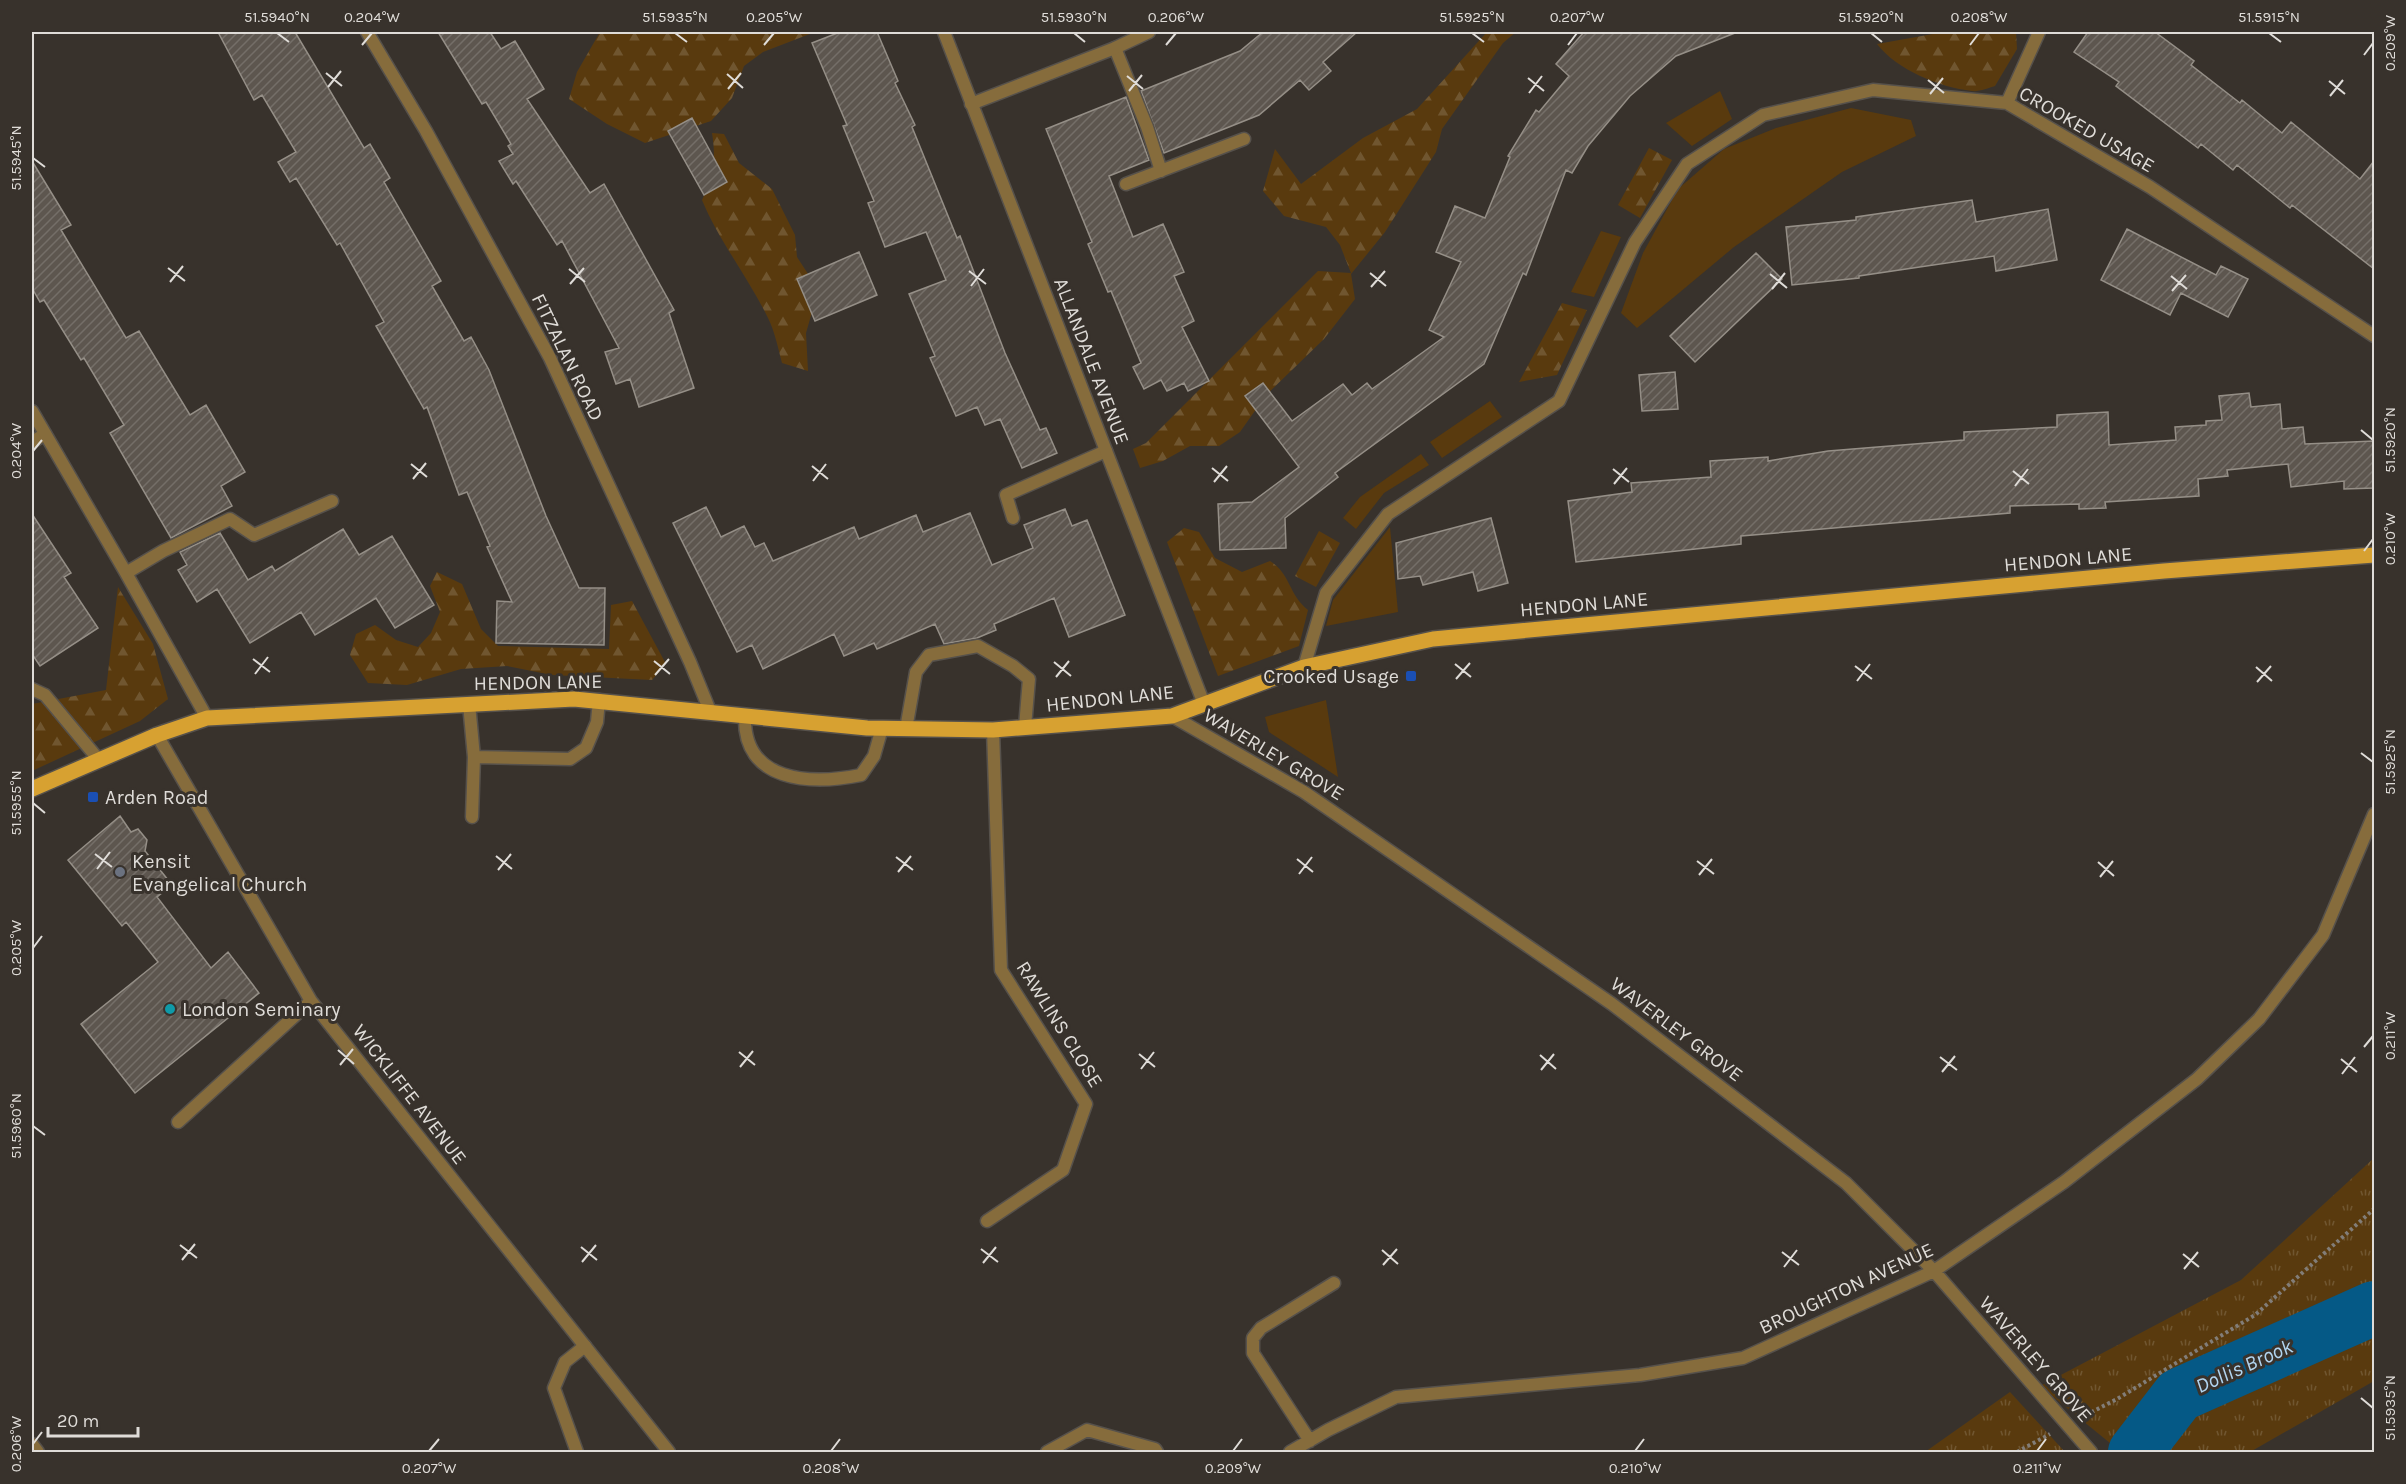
<svg xmlns="http://www.w3.org/2000/svg" width="2406" height="1484" viewBox="0 0 2406 1484" font-family="Karla,sans-serif">
<defs>
<pattern id="forest-firs" width="22" height="20" patternUnits="userSpaceOnUse" patternTransform="scale(1.5)"><rect width="22" height="20" fill="#593a0e"/><path d="M5 1l3.5 6h-7zM16 11l3.5 6h-7z" fill="#705630"/></pattern>
<pattern id="park-tufts" width="24" height="20" patternUnits="userSpaceOnUse" patternTransform="scale(1.5)"><rect width="24" height="20" fill="#593a0e"/><path d="M3 7l-1-3M5 7V3M7 7l1-3M15 17l-1-3M17 17v-4M19 17l1-3" fill="none" stroke="#705630"/></pattern>
<pattern id="building-hatch" width="6" height="6" patternUnits="userSpaceOnUse" patternTransform="scale(1.5)"><rect width="6" height="6" fill="#5d564f"/><path d="M-1 1l2-2M0 6l6-6M5 7l2-2" fill="none" stroke="#746e68"/></pattern>
</defs>
<rect width="100%" height="100%" fill="#38322c"/>
<path fill="#593a0e" d="M1720 91 1732 119 1692 146 1666 123Z
M1851 108 1911 120 1916 136 1842 172 1734 247 1637 328 1621 313 1643 253 1678 189 1724 149 1776 128Z
M1601 231 1621 237 1594 297 1571 292Z
M1490 401 1502 417 1442 458 1430 442Z
M1421 454 1429 465 1384 493 1356 529 1343 518 1360 497Z
M1390 527 1398 612 1326 626 1333 600Z
M1326 700 1338 777 1269 732 1265 717Z"/>
<path fill="url(#forest-firs)" d="M600 32H815L763 52 744 66 732 98 711 121 645 143 607 124 569 99 577 72Z
M1487 32H1516L1503 43 1442 129 1436 152 1385 232 1351 274 1355 299 1324 339 1266 395 1240 432 1219 446H1190L1163 461 1140 468 1133 449 1146 443 1318 271 1351 273 1340 245 1326 227 1284 216 1263 191 1275 149 1301 184 1363 138 1417 109Z
M1944 32H2016L2017 49 1995 86C1988 88 1979 92 1972 91 1939 87 1897 70 1877 44Z
M712 133 724 134 739 163 772 189 795 235 797 257 812 280 814 305 806 333 808 371 782 363C778 348 775 332 768 318 748 277 719 241 702 200 714 176 716 158 712 133Z
M1649 148 1672 160 1640 218 1618 205Z
M1562 303 1587 310 1557 375 1519 382Z
M1184 528 1199 532 1215 558 1242 572 1270 561C1291 574 1288 594 1308 610L1299 646 1218 676 1167 542Z
M1319 531 1340 543 1316 587 1295 576Z
M437 572 462 584 481 629 498 646 609 649 611 605 632 601 666 664 652 680 552 675 507 666 461 669 407 685 368 683 350 655 356 634 375 625 396 640 418 647 431 633 440 612 430 586Z
M118 587 153 644 168 699 140 721 32 771V704L106 690Z"/>
<path fill="url(#park-tufts)" d="M2374 1158V1381L2250 1452H2121L2040 1386 2241 1280Z
M2010 1392 2065 1452H1925Z"/>
<g fill="none" stroke-linecap="round" stroke-linejoin="round">
<path stroke="#055986" stroke-width="54" d="M2135 1452 2179 1395 2374 1308"/>
</g>
<path fill="url(#building-hatch)" stroke="#958f87" stroke-width="1.5" d="M218 32H295L364 148 370 144 390 178 384 182 441 281 432 286 464 341 471 337 489 370 546 516 579 588H605L604 645 496 643 497 601 512 602 487 547 490 546 467 492 459 495 427 407 424 409 376 326 384 322 340 243 337 245 296 178 290 182 278 162 296 152 262 95 254 100Z
M438 32H490L501 49 515 41 544 89 527 99 590 193 604 184 674 310 669 313 694 388 639 407 630 379 616 384 605 352 619 348 562 241 557 245 516 181 513 184 499 161 513 154 508 146 511 144 486 102 482 104Z
M840 32H877L898 81 895 83 915 125 912 127 957 238 960 236 1005 353 1040 430 1046 428 1057 453 1022 468 1000 419 985 425 977 407 956 416 930 358 935 356 909 294 946 280 926 232 885 247 868 203 874 201 843 126 847 125 812 43Z
M1263 32H1357L1323 62 1331 71 1309 90 1300 80 1259 115 1164 153 1141 91 1240 51Z
M1584 32 1735 33 1676 56 1630 96 1588 146 1572 173 1566 170 1526 275 1523 273 1484 364 1335 473 1338 477 1285 518 1286 548 1220 550 1218 504 1252 502 1299 467 1245 396 1263 383 1292 421 1343 384 1352 395 1367 383 1372 389 1444 337 1429 330 1461 262 1436 252 1455 206 1485 218 1510 157 1508 156 1536 110 1539 112 1569 76 1556 64Z
M2088 32H2155L2194 61 2191 65 2240 103 2242 100 2282 133 2291 122 2360 179 2374 161V269L2292 205 2290 208 2237 165 2233 170 2201 144 2198 148 2116 86 2119 82 2074 52Z
M1126 97 1149 160 1109 176 1133 237 1163 224 1184 272 1174 276 1194 321 1182 327 1209 381 1188 391 1184 383 1167 391 1161 380 1144 389 1133 367 1141 363 1111 291 1108 292 1088 244 1092 242 1046 129Z
M692 118 727 182 704 195 668 131Z
M32 161 71 225 61 230 126 338 139 331 190 415 206 405 245 472 221 486 232 506 171 538 110 433 124 425 84 358 81 360 44 300 40 302 32 288Z
M1972 200 1976 222 2048 209 2057 260 1996 271 1994 256 1859 276V278L1792 285 1786 227 1856 220V217Z
M2127 229 2216 275 2221 266 2248 279 2228 317 2181 293 2170 315 2101 280Z
M859 252 877 295 815 321 797 279Z
M1756 253 1782 279 1695 362 1670 336Z
M1675 372 1678 409 1642 411 1639 375Z
M2249 393 2251 407 2280 404 2282 429 2303 427 2305 444 2374 441V488L2344 489V481L2291 487 2288 464 2227 470 2228 476 2198 479 2199 496 2105 502 2106 508 2079 509V504L2010 506V513L1741 536V544L1576 562 1568 501 1632 492 1631 483 1711 477 1710 461 1768 457V461L1828 451 1964 440V432L2057 427V415L2108 412 2109 445 2176 440 2175 427 2206 425V421L2222 420 2219 396Z
M706 507 721 537 744 526 755 547 764 543 773 561 854 527 859 539 916 515 923 532 970 513 992 565 1033 548 1024 525 1065 509 1072 526 1087 520 1125 615 1069 637 1054 598 994 624 996 630 977 638 944 644 935 624 877 649 874 643 844 656 834 634 763 669 752 645 737 652 673 523Z
M32 514 71 573 64 577 98 628 40 666 32 654Z
M1491 518 1508 583 1478 591 1473 572 1423 585 1420 576 1398 579 1396 543Z
M343 529 359 555 392 536 434 605 395 628 376 598 315 635 301 612 250 643 217 589 197 602 178 570 187 565 180 552 220 533 248 580 272 566 275 571Z
M120 816 131 832 138 829 147 840 145 851 172 885 157 897 211 968 228 952 259 993 135 1093 81 1024 158 962 126 922 122 926 68 860Z"/>
<g fill="none" stroke-linecap="round" stroke-linejoin="round">
<g stroke="#56514b" stroke-width="15">
<path id="service" d="M1115 48 1147 127 1161 171
M1126 184 1244 139
M32 442 45 434
M1013 518 1006 495 1106 451
M32 689 45 695 99 760
M469 704 474 757 472 817
M745 715C742 783 811 785 861 775L874 756 882 728
M906 729 916 672 929 655 978 646 1013 666 1029 679 1025 727
M474 757 570 759 586 748 597 722 599 700
M577 1452 554 1388 565 1362 585 1346"/>
</g>
<g stroke="#56514b" stroke-width="15">
<path id="minor" d="M367 32 426 131 550 358 690 662 710 711
M944 32 1204 704
M2007 103 2039 32
M971 104 1115 48 1149 32
M32 411 126 573 207 718
M126 573 163 551 230 519 254 535 332 501
M1304 667 1326 593 1388 514 1559 401 1635 242 1687 164 1763 115 1873 90 2007 103 2150 187 2374 336
M1172 716 1304 792 1612 1004 1846 1183 1934 1271 2091 1452
M157 735 311 1001 669 1452
M178 1122 311 1001
M987 1221 1063 1170 1086 1104 1001 970 993 730
M1310 1441 1253 1353V1338L1261 1328 1334 1283
M32 1444 38 1452
M1047 1452 1087 1430 1155 1449 1157 1452
M1290 1452 1328 1430 1396 1397 1640 1375 1743 1358 1934 1271 2064 1182 2197 1079 2259 1019 2323 935 2374 814"/>
</g>
<g stroke="#56514b" stroke-width="18">
<path id="primary" d="M32 789 157 735 207 718 574 699 867 728 993 730 1172 716 1304 667 1433 639 2164 571 2374 555"/>
</g>
<path stroke="#827d78" stroke-width="4" stroke-dasharray="3 3" stroke-linecap="butt" d="M2086 1415 2117 1399 2255 1315 2374 1209
M2017 1452 2050 1434"/>
<use href="#service" stroke="#866c3c" stroke-width="12"/>
<use href="#minor" stroke="#866c3c" stroke-width="12"/>
<use href="#primary" stroke="#d7a131" stroke-width="15"/>
</g>
<path fill="none" stroke="#dfdcd8" stroke-width="2" d="M277 33 289 42M675 33 687 42M1074 33 1085 42M1472 33 1484 42M1871 33 1882 42M2269 33 2281 42M362 45 372 33M764 45 774 33M1166 45 1176 33M1568 45 1577 33M1970 45 1979 33M2364 55 2373 43M326 73 342 86M727 74 743 88M1127 76 1143 89M1528 78 1544 91M1928 80 1944 93M2329 81 2345 94M328 87 341 71M728 89 741 73M1129 91 1142 75M1529 93 1542 76M1930 94 1943 78M2330 96 2343 80M33 158 45 167M168 268 185 281M569 269 585 282M969 271 986 284M1370 273 1386 286M1770 274 1787 288M2171 276 2187 289M170 282 183 266M570 284 584 268M971 286 984 269M1371 287 1385 271M1772 289 1785 273M2172 291 2186 275M2361 430 2373 440M33 451 42 440M411 464 427 477M812 466 828 479M1212 468 1228 481M1613 469 1629 482M2013 471 2029 484M413 479 426 463M813 481 826 464M1214 482 1227 466M1614 484 1627 468M2015 486 2028 469M2364 551 2373 539M253 659 270 672M654 661 670 674M1054 662 1071 676M1455 664 1471 677M1855 666 1872 679M2256 667 2272 681M255 674 268 657M655 675 669 659M1056 677 1069 661M1456 679 1470 663M1857 681 1870 664M2257 682 2271 666M2361 753 2373 762M33 803 45 813M95 854 112 867M496 856 512 869M896 857 913 870M1297 859 1313 872M1697 861 1714 874M2098 862 2114 876M97 869 110 852M498 870 511 854M898 872 911 856M1299 874 1312 857M1699 875 1712 859M2100 877 2113 861M33 948 42 936M2364 1047 2373 1036M338 1050 354 1064M739 1052 755 1065M1139 1054 1155 1067M1540 1055 1556 1069M1940 1057 1957 1070M2341 1059 2357 1072M340 1065 353 1049M740 1067 753 1051M1141 1069 1154 1052M1541 1070 1554 1054M1942 1072 1955 1056M2342 1074 2355 1057M33 1126 45 1135M180 1245 197 1258M581 1247 597 1260M981 1249 998 1262M1382 1250 1398 1264M1782 1252 1799 1265M2183 1254 2199 1267M182 1260 195 1244M582 1262 596 1245M983 1263 996 1247M1383 1265 1397 1249M1784 1267 1797 1250M2184 1269 2198 1252M2361 1398 2373 1408M33 1444 42 1432M429 1451 439 1439M831 1451 840 1439M1233 1451 1242 1439M1635 1451 1644 1439M2037 1451 2046 1439"/>
<g fill="#1a4fb4" stroke="#38322c" stroke-width="2">
<rect x="1405" y="670" width="12" height="12" rx="3"/>
<rect x="87" y="791" width="12" height="12" rx="3"/>
</g>
<circle fill="#6b7280" stroke="#38322c" stroke-width="2" cx="120" cy="872" r="6"/>
<circle fill="#0f9aa8" stroke="#38322c" stroke-width="2" cx="170" cy="1009" r="6"/>
<g text-anchor="middle" stroke-width="6" stroke-linejoin="round" paint-order="stroke">
<g font-size="20" fill="#dfdcd8" stroke="#38322c">
<text transform="translate(2087 129) rotate(30)" y="7">CROOKED USAGE</text>
<text transform="translate(568 357) rotate(64)" y="7">FITZALAN ROAD</text>
<text transform="translate(1092 361) rotate(69)" y="7">ALLANDALE AVENUE</text>
<text transform="translate(2068 559) rotate(-5)" y="7">HENDON LANE</text>
<text transform="translate(1584 604) rotate(-5)" y="7">HENDON LANE</text>
<text transform="translate(538 682) rotate(-1)" y="7">HENDON LANE</text>
<text transform="translate(1110 698) rotate(-6)" y="7">HENDON LANE</text>
<text transform="translate(1274 754) rotate(31)" y="7">WAVERLEY GROVE</text>
<text transform="translate(1060 1024) rotate(58)" y="7">RAWLINS CLOSE</text>
<text transform="translate(1677 1029) rotate(37)" y="7">WAVERLEY GROVE</text>
<text transform="translate(410 1094) rotate(52)" y="7">WICKLIFFE AVENUE</text>
<text transform="translate(1846 1288) rotate(-25)" y="7">BROUGHTON AVENUE</text>
<text transform="translate(2036 1359) rotate(49)" y="7">WAVERLEY GROVE</text>
</g>
<g font-size="20" fill="#dfdcd8" stroke="#38322c" text-anchor="start">
<text x="1399" y="683" text-anchor="end">Crooked Usage</text>
<text x="105" y="804">Arden Road</text>
<text x="132" y="868">Kensit<tspan x="132" dy="23">Evangelical Church</tspan></text>
<text x="182" y="1016">London Seminary</text>
</g>
<g font-size="21" font-style="italic" fill="#b2d5f0" stroke="#38322c">
<text transform="translate(2244 1366) rotate(-24)" y="7">Dollis Brook</text>
</g>
</g>
<rect width="2406" height="1484" fill="none" stroke="#38322c" stroke-width="66"/>
<path d="M48 1427v9h90v-9" fill="none" stroke="#dfdcd8" stroke-width="3"/>
<text x="57" y="1427" font-size="18" fill="#dfdcd8" stroke="#38322c" stroke-width="4.5" paint-order="stroke">20 m</text>
<rect x="33" y="33" width="2340" height="1418" fill="none" stroke="#dfdcd8" stroke-width="2"/>
<g font-size="15" text-anchor="middle" fill="#dfdcd8">
<text x="277" y="22">51.5940°N</text>
<text x="372" y="22">0.204°W</text>
<text x="675" y="22">51.5935°N</text>
<text x="774" y="22">0.205°W</text>
<text x="1074" y="22">51.5930°N</text>
<text x="1176" y="22">0.206°W</text>
<text x="1472" y="22">51.5925°N</text>
<text x="1577" y="22">0.207°W</text>
<text x="1871" y="22">51.5920°N</text>
<text x="1979" y="22">0.208°W</text>
<text x="2269" y="22">51.5915°N</text>
<text transform="translate(2390 43) rotate(-90)" y="5">0.209°W</text>
<text transform="translate(16 158) rotate(-90)" y="5">51.5945°N</text>
<text transform="translate(2390 440) rotate(-90)" y="5">51.5920°N</text>
<text transform="translate(16 451) rotate(-90)" y="5">0.204°W</text>
<text transform="translate(2390 539) rotate(-90)" y="5">0.210°W</text>
<text transform="translate(2390 762) rotate(-90)" y="5">51.5925°N</text>
<text transform="translate(16 803) rotate(-90)" y="5">51.5955°N</text>
<text transform="translate(16 948) rotate(-90)" y="5">0.205°W</text>
<text transform="translate(2390 1036) rotate(-90)" y="5">0.211°W</text>
<text transform="translate(16 1126) rotate(-90)" y="5">51.5960°N</text>
<text transform="translate(2390 1408) rotate(-90)" y="5">51.5935°N</text>
<text transform="translate(16 1444) rotate(-90)" y="5">0.206°W</text>
<text x="429" y="1473">0.207°W</text>
<text x="831" y="1473">0.208°W</text>
<text x="1233" y="1473">0.209°W</text>
<text x="1635" y="1473">0.210°W</text>
<text x="2037" y="1473">0.211°W</text>
</g>
</svg>
